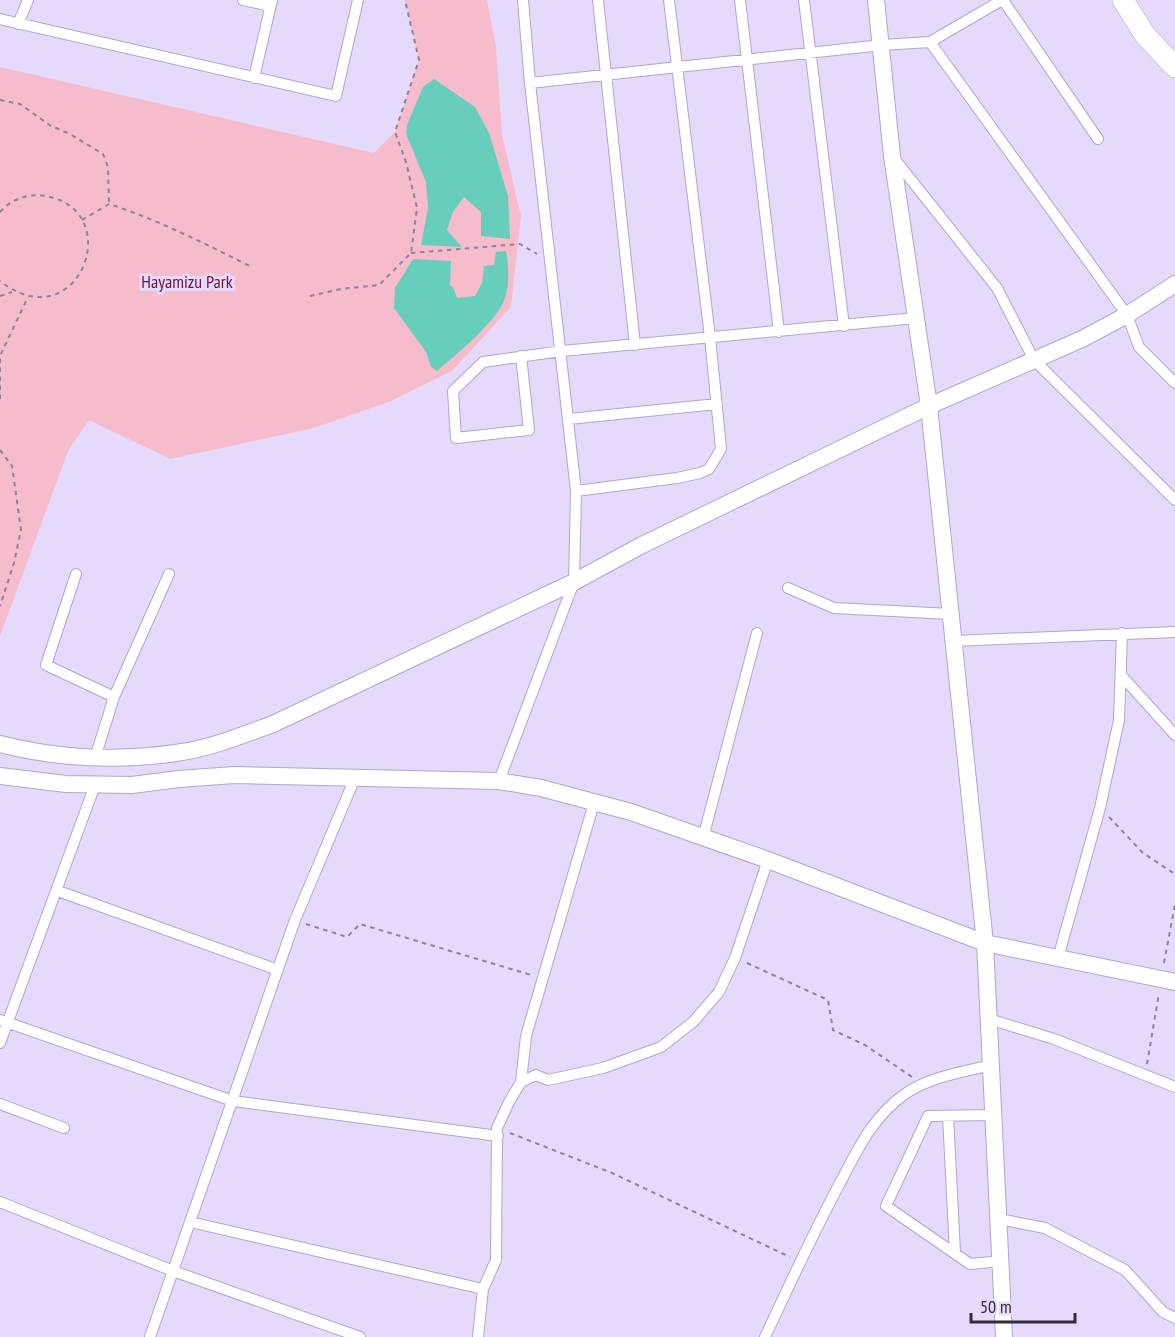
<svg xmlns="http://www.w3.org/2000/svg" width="1175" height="1337" viewBox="0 0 1175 1337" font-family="'PT Sans Narrow',sans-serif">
<rect width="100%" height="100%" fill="#e5dafb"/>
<path fill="#f6bccc" d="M405 0H487L496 47 502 135 521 216 511 307 452 371 391 401 314 428 170 459 89 420 68 451 0 636V67L374 153 395 132 419 60Z"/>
<path fill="#67cebc" d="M434 79 475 107 489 133 508 196 510 239 481 236V212L464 197 453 212 447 230 462 247 421 245 428 208 426 182 406 134 407 125 423 87Z
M506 251C509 266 510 288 503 303 493 324 456 355 437 371L431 367 426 352 394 308 395 288 413 259 451 261 450 285 454 289 457 298 475 296 482 283 484 266 494 265 496 252Z"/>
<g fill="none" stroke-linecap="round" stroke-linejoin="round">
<g stroke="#b2a5cc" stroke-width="12">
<path id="street" d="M243 0 270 6
M598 0 635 345
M740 0 779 332
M804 0 844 326
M1003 0 1098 139
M0 19 336 96 358 0
M18 24 28 0
M930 42 1127 315 1139 347 1175 383
M254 78 272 0
M530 83 882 45 930 42 1002 0
M893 157 997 288 1034 360 1175 500
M521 356 529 430 456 438 453 391 483 362 562 351 916 318
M569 419 717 404
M576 491 677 478 700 473 709 469 721 449 710 337 669 0
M76 574 46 665 114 697
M788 588 834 608 951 614
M953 641 1175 632
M1121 675 1175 735
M95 758 114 697 169 574
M499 781 574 582 576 491 530 83 523 0
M703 838 757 633
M58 891 278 970
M1058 958 1100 808 1119 720 1122 633
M989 1019 1054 1039 1175 1087
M0 1020 233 1101 498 1136
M0 1043 95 785
M521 1082 526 1036 594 803
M0 1104 64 1128
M994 1115 928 1116 886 1206 970 1264 1002 1261
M948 1116 955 1253
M0 1202 173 1271 360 1337
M999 1219 1045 1228 1125 1270 1163 1312 1175 1318
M190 1222 483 1289
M150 1337 295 920 355 778
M478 1337 483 1289 496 1260 497 1128 509 1102 521 1082 536 1075 548 1080 603 1068 661 1047 693 1022 719 992 735 958 768 860
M765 1337C789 1286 812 1235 839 1185 857 1151 872 1117 905 1094 929 1077 963 1072 991 1065"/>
</g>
<g stroke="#b2a5cc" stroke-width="18">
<path id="secondary" d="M876 0 892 156 929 406 985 943 1004 1337
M0 744C58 759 122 762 182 752 213 747 243 735 273 724L574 582 642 545 929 406 1082 339 1127 315 1175 284
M0 776 66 784 132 785 179 779 234 775 499 781 541 788 631 812 768 860 985 943 1175 982"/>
</g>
<g stroke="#b2a5cc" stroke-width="22">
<path id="highway" d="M1123 0 1145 35 1175 67"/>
</g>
<path stroke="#8c839c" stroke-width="2" stroke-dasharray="4.5 4.5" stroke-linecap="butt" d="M0 100 20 104 51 126 70 134 103 154 108 167 109 204
M0 212C11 199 29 193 46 196 128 211 78 342 0 281
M82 220 109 204C159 220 205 244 252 267
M411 253 520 244 537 254
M0 296 12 292
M310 296 341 289 379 285 411 253 417 208 406 162 395 132 419 60 405 0
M0 399V356L28 297
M0 450 12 466 21 530 14 563 0 606
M1109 817 1143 853 1175 874
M306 924 347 937 360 924 531 975
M747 963 828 1000 833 1030 865 1045 912 1077
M1164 963 1175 904
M1147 1064 1159 993
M510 1133 612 1173 790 1257"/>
<use href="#street" stroke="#fff" stroke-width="10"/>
<use href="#secondary" stroke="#fff" stroke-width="16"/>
<use href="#highway" stroke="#fff" stroke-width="21"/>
</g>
<g text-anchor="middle" stroke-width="6" stroke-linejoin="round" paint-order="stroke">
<g font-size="18" fill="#70123a" stroke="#e5dafb">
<text x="187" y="288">Hayamizu Park</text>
</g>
</g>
<path d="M971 1313v9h104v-9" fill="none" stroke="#322c3c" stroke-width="3"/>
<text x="980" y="1313" font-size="18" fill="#322c3c" stroke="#e5dafb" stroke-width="4.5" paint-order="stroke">50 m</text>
</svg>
